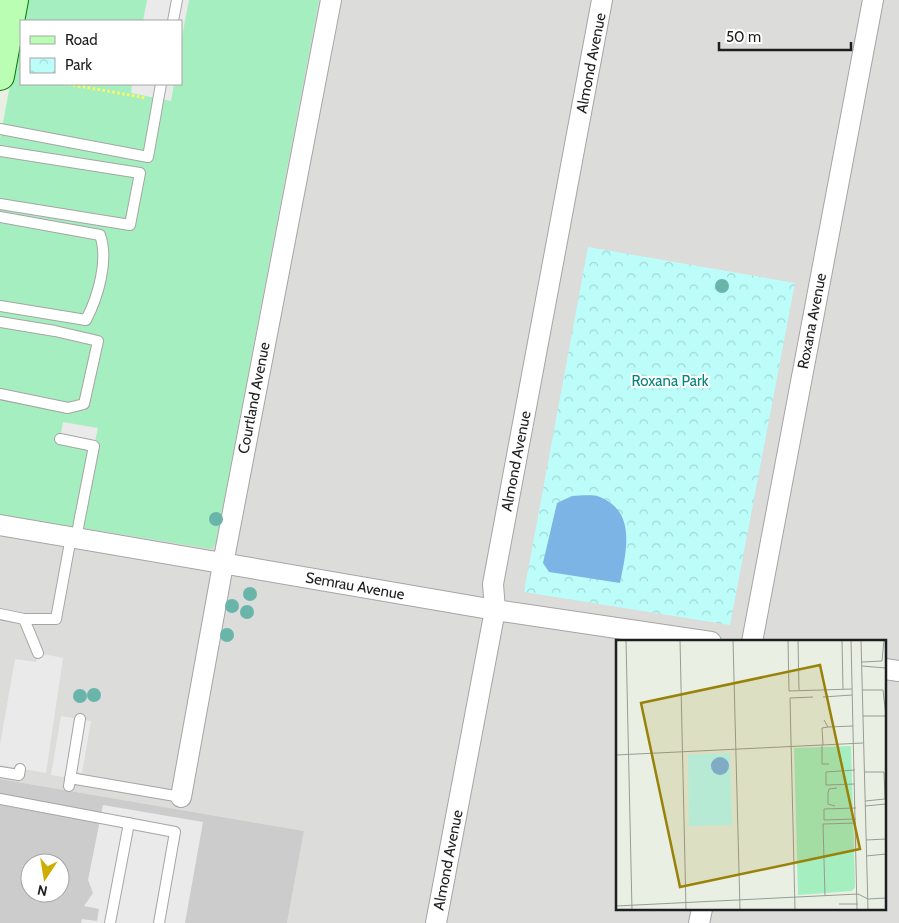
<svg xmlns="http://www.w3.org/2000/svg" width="899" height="923" viewBox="0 0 899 923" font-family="Cabin,sans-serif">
<defs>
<pattern id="park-crowns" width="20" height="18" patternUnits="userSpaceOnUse" patternTransform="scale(1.25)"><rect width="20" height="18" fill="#bcfdf9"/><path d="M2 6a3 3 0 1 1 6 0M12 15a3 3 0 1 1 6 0" fill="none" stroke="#a1d8d5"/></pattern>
</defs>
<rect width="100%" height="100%" fill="#e9f0e3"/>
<path fill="#dcdcdb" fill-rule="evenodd" d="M40 0H899V923H287L304 831 0 779V211L181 84V21ZM618 642H885V909H618Z"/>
<path fill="#ccc" fill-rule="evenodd" d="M0 779 304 831 287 923H0ZM30 863H60V893H30Z"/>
<path fill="#a5eebf" d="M26 0H319L216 542 212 549 0 515V139L21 25V84H181V21H22Z"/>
<path fill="url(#park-crowns)" d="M588 247 795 283 730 625 524 592Z"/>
<path fill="#7bb4e5" d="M572 496C580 496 592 494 600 497 637 512 626 552 620 583L549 572 543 563 557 503Z"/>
<path fill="#eaeaea" d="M147 0H189L181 42V21H143Z
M132 84H174L171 101 131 93Z
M63 422 98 428 94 446 60 439Z
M38 653 63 658 46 773 0 765V745L15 659 36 662Z
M61 716 91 721 82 773 72 771 70 778 51 775Z
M103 805 203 822 185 923H81L82 919 97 921 99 909 84 906 93 893 88 880Z"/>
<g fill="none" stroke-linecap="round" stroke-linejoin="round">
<g stroke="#a5a5a5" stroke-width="12">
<path id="lane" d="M173 21 177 0
M0 129 148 157 161 84
M0 151 140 173 130 225 0 204
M0 217 100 235C109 260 98 297 86 320L0 306
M0 322 55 331 98 341 84 404 68 408 0 394
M60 439 94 446 76 538
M0 614 24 619
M38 653 24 619H56L71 537
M0 772 19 775 20 769
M70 778 181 797
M69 786 80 719
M0 799 175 832 159 923
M110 923 129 823"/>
</g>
<g stroke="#a5a5a5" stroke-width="22">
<path id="street" d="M0 525 495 610 711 642
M752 642 873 0
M885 669 899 671
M181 797 226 548 331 0
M436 923 495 610 493 584 602 0
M699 923 702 909"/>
</g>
<g stroke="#057a00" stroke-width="30">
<path id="secondary" d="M0 76 14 0"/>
</g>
<path stroke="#fff865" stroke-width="3" stroke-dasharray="2.5 2.5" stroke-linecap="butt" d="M68 84 146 98"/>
<use href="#lane" stroke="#fff" stroke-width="10"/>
<use href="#street" stroke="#fff" stroke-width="20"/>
<use href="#secondary" stroke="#bafeb3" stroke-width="28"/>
</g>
<g fill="#6ab5aa">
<circle cx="722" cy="286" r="7"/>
<circle cx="216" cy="519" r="7"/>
<circle cx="250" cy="594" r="7"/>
<circle cx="232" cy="606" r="7"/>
<circle cx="247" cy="612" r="7"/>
<circle cx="227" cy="635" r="7"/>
<circle cx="94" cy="695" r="7"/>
<circle cx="80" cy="696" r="7"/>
</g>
<g text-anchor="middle" stroke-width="4" stroke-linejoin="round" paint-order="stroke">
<g font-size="15" fill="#1e1e1e" stroke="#fff">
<text transform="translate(591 63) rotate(-79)" y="5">Almond Avenue</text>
<text transform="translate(812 321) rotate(-79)" y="5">Roxana Avenue</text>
<text transform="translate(254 398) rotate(-79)" y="5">Courtland Avenue</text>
<text transform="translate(516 461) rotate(-79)" y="5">Almond Avenue</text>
<text transform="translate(355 586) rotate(10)" y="5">Semrau Avenue</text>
<text transform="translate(448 860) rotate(-79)" y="5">Almond Avenue</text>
</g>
<g font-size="15" fill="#03847c" stroke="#fff">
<text x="670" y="386">Roxana Park</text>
</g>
</g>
<g transform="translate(616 640)">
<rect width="270" height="270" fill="#e9f0e3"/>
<path d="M235 106 239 247 236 251 182 255 178 108Z" fill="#a5eebf"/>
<path d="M114 113 116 185 73 186 72 115Z" fill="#bcfdf9"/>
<path d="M95 126a9 9 0 1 1 18 0a9 9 0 1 1-18 0Z" fill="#7bb4e5"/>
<path fill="none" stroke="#989c94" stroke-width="1" d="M10 0 16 270M64 0 70 270M117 0 124 270M172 0 173 51 236 49M182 0 183 50M226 0 227 49M235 0 241 270M245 0 252 270M246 22 266 21 268 0M246 26 270 28M246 50H267L270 76M207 57 236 55M247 76H270M212 87 237 86M206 105V124H213M207 105 206 88 212 87 208 80M0 115 247 103M239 130 210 132V145L239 144M248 132H268L269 159 249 161M219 166 212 164V153L213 149 221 148M249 166 270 164M240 168 208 169V180L240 179M250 200 270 199M250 216 270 214M209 256 207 184 240 183M223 264H242M0 266 242 254 252 259 270 258M179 270 174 58 197 57"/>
<path fill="#988209" fill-opacity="0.15" stroke="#988209" stroke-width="2.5" d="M204 25 244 209 64 247 25 63Z"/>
<rect width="270" height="270" fill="none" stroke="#1e1e1e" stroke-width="2.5"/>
</g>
<rect x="20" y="20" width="162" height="65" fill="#ffffff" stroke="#a5a5a5"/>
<rect x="30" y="36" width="25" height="8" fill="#bafeb3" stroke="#a5a5a5"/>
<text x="65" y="45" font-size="15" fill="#1e1e1e">Road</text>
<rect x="30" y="58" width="25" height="15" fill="url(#park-crowns)" stroke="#a5a5a5"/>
<text x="65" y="70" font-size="15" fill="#1e1e1e">Park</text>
<g transform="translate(45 878) rotate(192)"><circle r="24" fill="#ffffff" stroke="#a5a5a5"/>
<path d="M0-4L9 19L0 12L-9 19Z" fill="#ccad00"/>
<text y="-8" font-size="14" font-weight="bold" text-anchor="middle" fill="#1e1e1e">N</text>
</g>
<path d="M719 42v8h132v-8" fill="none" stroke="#1e1e1e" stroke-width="2.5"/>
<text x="726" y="42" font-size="15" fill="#1e1e1e" stroke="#ffffff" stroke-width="4" paint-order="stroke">50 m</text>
</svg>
